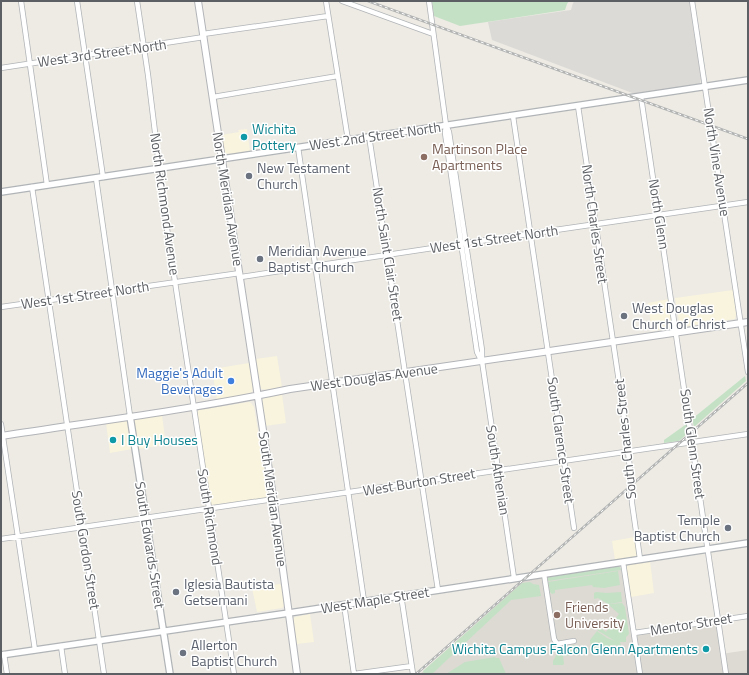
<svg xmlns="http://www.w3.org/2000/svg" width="749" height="675" viewBox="0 0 749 675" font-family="'Titillium Web',sans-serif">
<rect width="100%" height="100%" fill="#edebe4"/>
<path fill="#f9f4dd" d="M247 129 250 151 230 154 225 153 221 135 239 132 238 130Z
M733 290 736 315 735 319 680 327 675 298Z
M669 299 672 327 652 331 648 303Z
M277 356 282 387 267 390 261 389 255 359Z
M249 363 253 389 252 392 248 394 217 400 212 369Z
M282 394 286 423 265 426 262 400 264 398Z
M249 402 251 403 254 407 269 495 264 498 211 505 197 412 199 410Z
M162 415 166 445 137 449 134 420Z
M126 420 129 422 132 449 110 453 106 423Z
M635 537 637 556 615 560 612 541Z
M650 561 654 593 631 597 626 569 627 566 631 564Z
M280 584 282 586 284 606 282 608 257 612 252 588Z
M310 614 314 642 297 644 293 619 295 617Z"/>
<path fill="#dcdad6" d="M575 1H689L701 79 700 84 635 94 492 40 488 22 571 10 573 3Z"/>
<path fill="#dcdad3" d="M618 566 621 568 631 635 715 623 717 624 721 654 748 650V674H420L526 579Z"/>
<path fill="#c4e1c5" d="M432 1H569L567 4 565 10 460 26 434 16Z
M745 376 746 381 694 427 692 419Z
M688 423 689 432 679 441 664 443V440Z
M618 566 620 567 621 570 548 581V577H550Z
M618 571 620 585 604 588 593 587 592 585 555 590V593L552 594 550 592 548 582Z
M530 582 533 584 539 585 541 596 511 600 432 674H424L423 671 522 583Z
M596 592 607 593 621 592 622 602 608 604 598 598 594 599V593Z
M622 603 625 607 629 634 626 637V642H620L621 645 620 646H617L616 645 610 646V648H608V649L592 652 590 640 597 631 607 638 615 641 597 630 599 627 606 632 619 614 610 606 609 604Z
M576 645 578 654 563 656 564 664 563 665H553V661L561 647Z
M495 657 496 658H499L506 674H446L465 662Z"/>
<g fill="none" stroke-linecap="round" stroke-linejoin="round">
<g stroke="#b1b4b7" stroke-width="6">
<path id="minor" d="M21 1 47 185
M77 1 103 177
M137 1 148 75 166 222 234 674
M326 1 348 140
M342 1 433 34
M429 1 446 125 445 133 477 352 481 360
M692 1 748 372
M203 34 328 16
M1 68 204 37
M213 97 338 76
M641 97 726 674
M578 106 622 402 631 477 632 503 640 559
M513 116 574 528
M446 125 449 132 482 350V361L514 578
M369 136 438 590
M298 147 364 601
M96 178 130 416
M32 187 104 674
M241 277 466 243 748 202
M1 307 240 273
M1 424 35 650
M274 503 748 434
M1 539 274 499
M623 562 640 674
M544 574 554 639 557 644 574 641
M401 595 413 674
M344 604 354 674
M634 633 748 616
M61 646 65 674
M4 654 7 674
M354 674 412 666"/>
</g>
<g stroke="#b1b4b7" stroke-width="8">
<path id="tertiary" d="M1 192 748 80
M130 416 170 674
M1 655 289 613 748 543"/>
</g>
<g stroke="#b1b3b7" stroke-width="8">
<path id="secondary" d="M198 1 274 503 297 674
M1 436C98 421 195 409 290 389L748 322"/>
</g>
<use href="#minor" stroke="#fff" stroke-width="4.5"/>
<use href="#tertiary" stroke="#fff" stroke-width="5.5"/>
<use href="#secondary" stroke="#fff" stroke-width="6"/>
<g stroke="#b2b3b3" stroke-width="2.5">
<path id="rail" d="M368 1 748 139
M416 674 748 383"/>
</g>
<use href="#rail" stroke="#fff" stroke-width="1" stroke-dasharray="3" stroke-linecap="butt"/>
</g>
<g fill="#0f9aa8" stroke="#fff" stroke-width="1.5">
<circle cx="244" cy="137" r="4"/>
<circle cx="113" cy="440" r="4"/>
<circle cx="706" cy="649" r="4"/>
</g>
<g fill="#8d6e63" stroke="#fff" stroke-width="1.5">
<circle cx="424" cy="157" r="4"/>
<circle cx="557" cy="615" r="4"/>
</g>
<g fill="#6b7280" stroke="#fff" stroke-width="1.5">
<circle cx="249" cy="176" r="4"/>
<circle cx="260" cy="259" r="4"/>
<circle cx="624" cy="316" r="4"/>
<circle cx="728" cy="528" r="4"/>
<circle cx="176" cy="592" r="4"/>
<circle cx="183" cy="653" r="4"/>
</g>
<circle fill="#3f7fe0" stroke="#fff" stroke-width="1.5" cx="231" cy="381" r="4"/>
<g text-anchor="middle" stroke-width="3" stroke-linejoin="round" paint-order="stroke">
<g font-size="14" fill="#5c5f63" stroke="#fff">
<text transform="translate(102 53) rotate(-8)" y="5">West 3rd Street North</text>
<text transform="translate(375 136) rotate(-8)" y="5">West 2nd Street North</text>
<text transform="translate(717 162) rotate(81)" y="5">North Vine Avenue</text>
<text transform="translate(228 199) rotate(81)" y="5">North Meridian Avenue</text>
<text transform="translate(165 204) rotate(82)" y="5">North Richmond Avenue</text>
<text transform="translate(659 214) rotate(81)" y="5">North Glenn</text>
<text transform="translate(595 224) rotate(82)" y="5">North Charles Street</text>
<text transform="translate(494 239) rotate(-8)" y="5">West 1st Street North</text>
<text transform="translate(388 254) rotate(81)" y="5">North Saint Clair Street</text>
<text transform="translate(85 295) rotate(-8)" y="5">West 1st Street North</text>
<text transform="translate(374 377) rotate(-8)" y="5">West Douglas Avenue</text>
<text transform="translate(625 439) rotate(-96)" y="5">South Charles Street</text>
<text transform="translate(561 440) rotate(82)" y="5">South Clarence Street</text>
<text transform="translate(693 444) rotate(82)" y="5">South Glenn Street</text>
<text transform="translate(498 470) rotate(81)" y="5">South Athenian</text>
<text transform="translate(419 482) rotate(-9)" y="5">West Burton Street</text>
<text transform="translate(273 499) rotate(82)" y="5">South Meridian Avenue</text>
<text transform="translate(210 517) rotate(81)" y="5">South Richmond</text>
<text transform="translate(150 545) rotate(81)" y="5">South Edwards Street</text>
<text transform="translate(86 550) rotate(81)" y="5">South Gordon Street</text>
<text transform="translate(375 600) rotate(-9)" y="5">West Maple Street</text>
<text transform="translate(691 624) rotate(-9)" y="5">Mentor Street</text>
</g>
<g font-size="14" fill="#0d838f" stroke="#fff" text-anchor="start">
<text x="252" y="134">Wichita<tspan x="252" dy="16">Pottery</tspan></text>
<text x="121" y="445">I Buy Houses</text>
<text x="698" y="654" text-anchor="end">Wichita Campus Falcon Glenn Apartments</text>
</g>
<g font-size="14" fill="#785e54" stroke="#fff" text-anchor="start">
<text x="432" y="154">Martinson Place<tspan x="432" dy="16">Apartments</tspan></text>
<text x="565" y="612">Friends<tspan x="565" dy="16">University</tspan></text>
</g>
<g font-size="14" fill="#5b616d" stroke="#fff" text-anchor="start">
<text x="257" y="173">New Testament<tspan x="257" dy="16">Church</tspan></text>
<text x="268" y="256">Meridian Avenue<tspan x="268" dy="16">Baptist Church</tspan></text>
<text x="632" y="313">West Douglas<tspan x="632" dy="16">Church of Christ</tspan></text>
<text x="720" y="525" text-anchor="end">Temple<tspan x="720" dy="16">Baptist Church</tspan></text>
<text x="184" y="589">Iglesia Bautista<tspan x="184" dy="16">Getsemani</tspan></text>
<text x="191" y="650">Allerton<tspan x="191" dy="16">Baptist Church</tspan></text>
</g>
<g font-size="14" fill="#366cbe" stroke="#fff" text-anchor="end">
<text x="223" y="378">Maggie's Adult<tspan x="223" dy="16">Beverages</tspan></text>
</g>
</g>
<rect width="749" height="675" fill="none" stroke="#5c5f63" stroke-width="4"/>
</svg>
